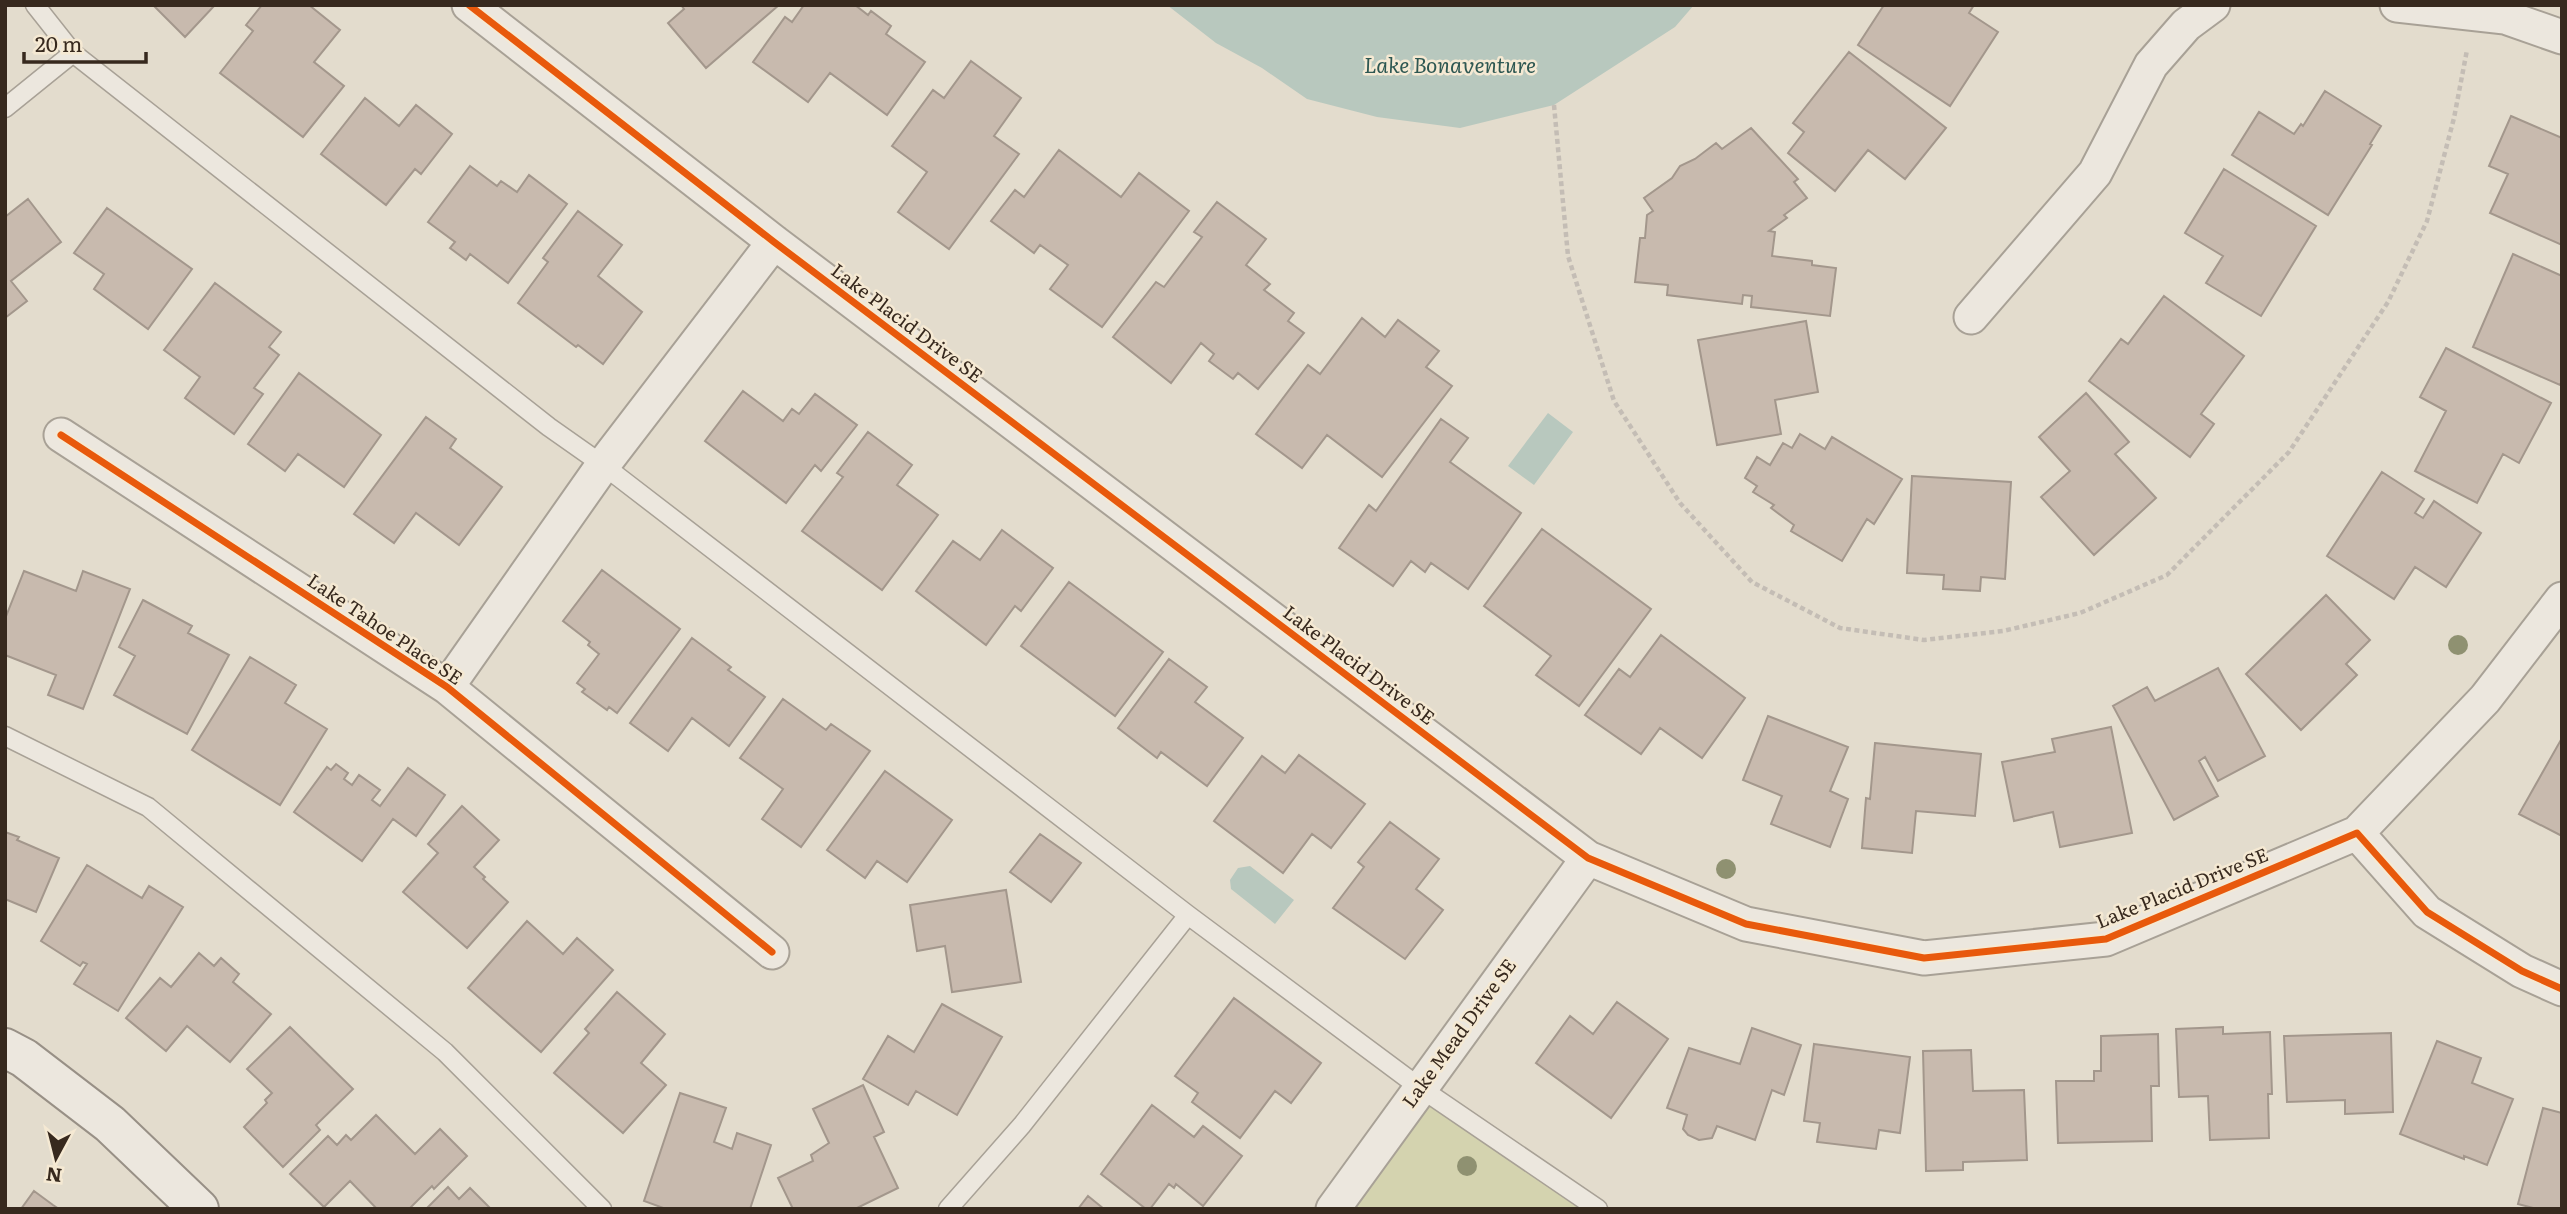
<svg xmlns="http://www.w3.org/2000/svg" width="2567" height="1214" viewBox="0 0 2567 1214" font-family="Literata,serif">
<rect width="100%" height="100%" fill="#e3dccd"/>
<path fill="#d4d3af" d="M1419 1087 1598 1209H1333Z"/>
<path fill="#b8c8be" d="M1167 5H1694L1675 27 1554 105 1460 128 1377 117 1307 99 1262 68 1216 43Z
M1548 413 1573 432 1534 485 1508 466Z
M1250 866 1294 900 1275 924 1231 889 1230 880 1238 868Z"/>
<path fill="#c8baae" stroke="#a3978c" stroke-width="2" d="M153 5H215L185 37Z
M262 5H309L340 30 314 62 344 86 303 137 220 73 253 31 246 25Z
M681 5H779L706 68 668 23 684 9Z
M804 5H855L868 15 871 11 891 26 886 34 925 62 887 115 830 73 808 102 753 62 785 17 792 22Z
M1884 5H1974L1969 13 1998 32 1950 106 1858 45Z
M1849 52 1946 128 1905 179 1868 150 1835 191 1788 153 1804 132 1793 123Z
M971 61 1021 98 994 136 1019 154 949 249 898 212 927 172 892 146 933 90 944 98Z
M2325 91 2381 126 2370 144 2372 145 2328 215 2232 155 2259 112 2294 134 2301 124 2303 126Z
M365 98 399 126 416 105 452 134 421 174 415 169 386 205 321 154Z
M2511 116 2562 138V245L2490 213 2508 174 2489 166Z
M1751 128 1798 179 1794 182 1807 198 1784 215 1787 218 1769 231 1775 232 1772 256 1812 261V265L1836 268 1830 316 1751 307 1752 296 1743 295 1742 304 1667 295 1668 285 1635 282 1640 238H1645L1647 215 1653 211 1644 198 1672 178 1680 166 1695 159 1716 143 1722 149Z
M1059 150 1121 197 1139 173 1189 211 1102 327 1050 289 1068 265 1040 245 1034 253 991 221 1015 190 1024 197Z
M470 166 497 186 501 181 517 192 529 175 567 204 508 283 470 254 466 260 450 248 455 242 428 222Z
M2224 169 2316 226 2261 316 2206 283 2223 256 2185 233Z
M28 199 61 242 11 281 27 301 5 318V217Z
M1217 202 1266 239 1246 265 1270 284 1264 290 1294 313 1288 321 1304 333 1258 389 1238 373 1233 379 1209 361 1214 354 1201 343 1171 383 1113 337 1156 282 1164 287 1202 237 1194 232Z
M107 208 192 269 148 329 94 289 104 274 74 253Z
M578 211 622 245 598 276 642 312 603 364 578 345 576 347 518 303 548 262 543 258Z
M2513 254 2562 276V381L2560 385 2473 347Z
M215 283 281 332 269 347 279 355 254 388 263 394 234 434 185 398 200 377 164 350Z
M2164 296 2244 356 2201 414 2214 424 2190 457 2089 381 2121 339 2128 344Z
M1362 318 1385 337 1398 320 1439 351 1426 367 1452 386 1382 477 1327 435 1302 468 1256 434 1308 365 1320 374Z
M1806 321 1818 392 1775 400 1781 434 1717 445 1698 340Z
M2446 348 2551 403 2519 463 2503 454 2477 503 2415 471 2446 411 2420 397Z
M299 373 381 435 344 487 298 454 285 471 248 444Z
M743 391 783 421 792 409 799 414 815 394 857 425 821 471 815 465 786 503 705 441Z
M2086 393 2129 442 2115 454 2156 498 2094 555 2041 497 2070 471 2039 437Z
M426 417 456 439 450 448 502 487 459 545 416 513 394 543 354 514Z
M1441 419 1468 438 1450 462 1521 513 1468 589 1431 563 1425 572 1411 561 1393 586 1339 548 1369 505 1376 511Z
M868 432 912 465 897 485 938 515 882 590 802 531 843 477 837 473Z
M1800 434 1825 449 1832 437 1902 479 1874 524 1867 519 1842 561 1791 531 1794 525 1771 508 1774 505 1753 492 1757 486 1745 478 1757 457 1770 465 1783 443 1792 448Z
M2382 472 2424 499 2415 513 2423 518 2434 501 2481 533 2446 587 2415 567 2394 599 2327 556Z
M1912 476 2011 482 2005 579 1981 577 1980 591 1943 589 1944 575 1907 573Z
M1542 529 1651 609 1579 706 1536 675 1551 656 1484 606Z
M1002 530 1053 568 1021 611 1015 606 986 645 916 591 953 541 980 560Z
M602 570 680 629 617 713 609 707 607 710 582 692 585 689 577 683 599 654 588 645 590 642 563 621Z
M24 571 76 591 83 571 130 589 83 709 48 695 56 675 5 655V619Z
M1069 582 1163 652 1115 716 1021 646Z
M2326 595 2370 640 2346 664 2357 675 2301 730 2246 674Z
M143 600 192 626 188 633 229 655 187 734 114 695 135 656 119 647Z
M1661 635 1745 698 1702 758 1660 728 1641 754 1585 715 1619 669 1630 677Z
M692 638 731 667 728 670 765 697 729 746 692 718 668 751 630 723Z
M250 657 296 685 285 703 327 729 280 805 192 750Z
M1169 659 1207 687 1195 702 1243 738 1207 786 1161 752 1157 758 1118 728Z
M2218 668 2265 756 2218 781 2205 757 2199 761 2218 796 2174 820 2113 706 2147 687 2155 701Z
M783 699 826 730 831 724 870 751 801 847 762 819 783 789 740 758Z
M1768 716 1848 747 1830 791 1848 799 1830 847 1771 824 1782 796 1743 780Z
M2111 727 2132 833 2060 847 2053 812 2014 821 2002 762 2055 752 2052 739Z
M2562 738V836L2519 814Z
M1875 743 1981 754 1975 816 1916 811 1912 853 1862 848 1866 798 1870 799Z
M1299 755 1365 804 1331 848 1312 834 1283 873 1214 821 1262 756 1285 773Z
M336 764 348 773 344 779 352 785 359 775 380 790 372 800 380 806 408 768 445 795 416 836 393 819 362 861 294 812 327 767 331 770Z
M885 771 952 820 907 882 877 861 865 878 827 850Z
M462 806 499 840 474 867 485 877 483 879 508 902 467 948 403 892 438 853 428 844Z
M1390 822 1439 859 1416 889 1443 910 1405 959 1333 908 1364 867 1358 862Z
M5 832 19 837 17 840 59 858 36 912 5 899Z
M1040 834 1081 863 1051 902 1010 872Z
M87 865 142 898 149 886 183 907 118 1011 74 984 87 964 83 962 80 966 41 941Z
M1006 890 1021 982 952 992 945 946 917 951 910 905Z
M527 921 563 954 577 938 613 970 541 1052 468 988Z
M199 953 214 966 221 958 239 974 233 982 271 1014 230 1062 187 1026 166 1051 126 1018 160 978 171 987Z
M617 992 665 1034 641 1063 666 1085 623 1133 554 1073 589 1033 585 1029Z
M1234 998 1321 1063 1291 1103 1275 1091 1240 1138 1192 1102 1198 1093 1175 1076Z
M1617 1002 1668 1039 1611 1118 1536 1063 1570 1016 1593 1034Z
M942 1004 1002 1037 957 1115 916 1091 908 1105 863 1079 888 1036 914 1052Z
M290 1027 353 1089 316 1125 320 1130 283 1167 244 1127 267 1103 265 1100 272 1093 247 1069Z
M2223 1027V1034L2270 1032 2272 1094H2268L2269 1138 2210 1140 2208 1096 2179 1097 2176 1029Z
M1752 1028 1801 1045 1784 1095 1772 1090 1755 1140 1717 1126 1712 1138 1699 1140 1688 1135 1683 1129 1687 1115 1667 1108 1689 1048 1740 1064Z
M2391 1033 2393 1112 2345 1114V1100L2287 1102 2284 1036Z
M2158 1034 2159 1086H2151L2152 1141 2058 1143 2056 1081H2094V1071H2101V1036Z
M2437 1041 2481 1058 2472 1083 2513 1099 2487 1165 2464 1156V1159L2400 1134Z
M1814 1044 1910 1057 1900 1133 1879 1130 1876 1149 1817 1142 1820 1123 1804 1121Z
M1971 1050 1973 1091 2024 1090 2027 1160 1963 1162V1170L1926 1171 1923 1051Z
M863 1085 884 1132 874 1137 898 1188 855 1209H793L778 1178 813 1161 811 1155 829 1143 813 1109Z
M680 1093 726 1108 714 1142 732 1149 737 1133 771 1145 750 1209H666L644 1201Z
M1152 1105 1194 1137 1203 1126 1242 1156 1203 1206 1176 1184 1174 1188 1169 1184 1150 1209H1146L1101 1174Z
M2543 1108 2562 1113V1209H2537L2518 1204Z
M376 1115 415 1154 440 1129 467 1156 434 1189 432 1186 409 1209H377L350 1181 324 1207 290 1174 328 1136 337 1145 346 1135 351 1140Z
M448 1187 459 1199 470 1188 491 1209H426Z
M34 1191 53 1205 59 1209H21Z
M1088 1196 1104 1209H1078Z"/>
<g fill="none" stroke-linecap="round" stroke-linejoin="round">
<g stroke="#a8a196" stroke-width="21">
<path id="lane" d="M35 5 73 53 549 427 603 465 1188 915 1419 1087 1598 1209
M5 108 73 53
M5 736 148 807 445 1052 602 1209
M948 1209 1022 1125 1188 915"/>
</g>
<g stroke="#a8a196" stroke-width="37">
<path id="street" d="M469 5 774 242 1588 858 1746 924 1924 958 2106 939 2357 833 2485 699 2562 599
M2397 5 2505 17 2562 37
M1971 317 2095 173 2151 65 2186 25 2213 5
M61 435 447 687 772 952
M447 687 603 465 774 242
M2357 833 2427 912 2522 971 2562 989
M1333 1209 1588 858"/>
</g>
<g stroke="#989086" stroke-width="42">
<path id="secondary" d="M5 1048 24 1058 110 1124 199 1209"/>
</g>
<path stroke="#c4bdb5" stroke-width="4.5" stroke-dasharray="5 3.5" stroke-linecap="butt" d="M1554 105 1568 256 1614 401 1680 503 1752 582 1840 628 1924 640 2003 631 2080 613 2167 575 2289 452 2388 302 2427 221 2454 118 2467 50"/>
<use href="#lane" stroke="#ece7de" stroke-width="18"/>
<use href="#street" stroke="#ece7de" stroke-width="33"/>
<use href="#secondary" stroke="#ece7de" stroke-width="38"/>
<g stroke="#f5e9d3" stroke-width="11">
<path id="cycleway" d="M469 5 774 242 1588 858 1746 924 1924 958 2106 939 2357 833 2427 912 2522 971 2562 989
M61 435 447 687 772 952"/>
</g>
<use href="#cycleway" stroke="#e8590c" stroke-width="7"/>
</g>
<g fill="#8f9171">
<circle cx="2458" cy="645" r="10"/>
<circle cx="1726" cy="869" r="10"/>
<circle cx="1467" cy="1166" r="10"/>
</g>
<g text-anchor="middle" stroke-width="5" stroke-linejoin="round" paint-order="stroke">
<g font-size="19" fill="#37291e" stroke="#f5e9d3">
<text transform="translate(907 323) rotate(37)" y="7">Lake Placid Drive SE</text>
<text transform="translate(385 629) rotate(34)" y="7">Lake Tahoe Place SE</text>
<text transform="translate(1359 665) rotate(37)" y="7">Lake Placid Drive SE</text>
<text transform="translate(2182 888) rotate(-22)" y="7">Lake Placid Drive SE</text>
<text transform="translate(1459 1033) rotate(-54)" y="7">Lake Mead Drive SE</text>
</g>
<g font-size="21" font-style="italic" fill="#2d5752" stroke="#f5e9d3">
<text x="1450" y="73">Lake Bonaventure</text>
</g>
</g>
<rect width="2567" height="1214" fill="none" stroke="#37291e" stroke-width="14"/>
<g transform="translate(56 1158) rotate(187)" stroke="#f5e9d3" stroke-width="5" paint-order="stroke">
<path d="M0-5L12 26L0 18L-12 26Z" fill="#37291e"/>
<text y="-10" font-size="19" font-weight="bold" text-anchor="middle" fill="#37291e">N</text>
</g>
<path d="M24 52v10h122v-10" fill="none" stroke="#37291e" stroke-width="3.5"/>
<text x="35" y="52" font-size="21" fill="#37291e" stroke="#f5e9d3" stroke-width="5" paint-order="stroke">20 m</text>
</svg>
